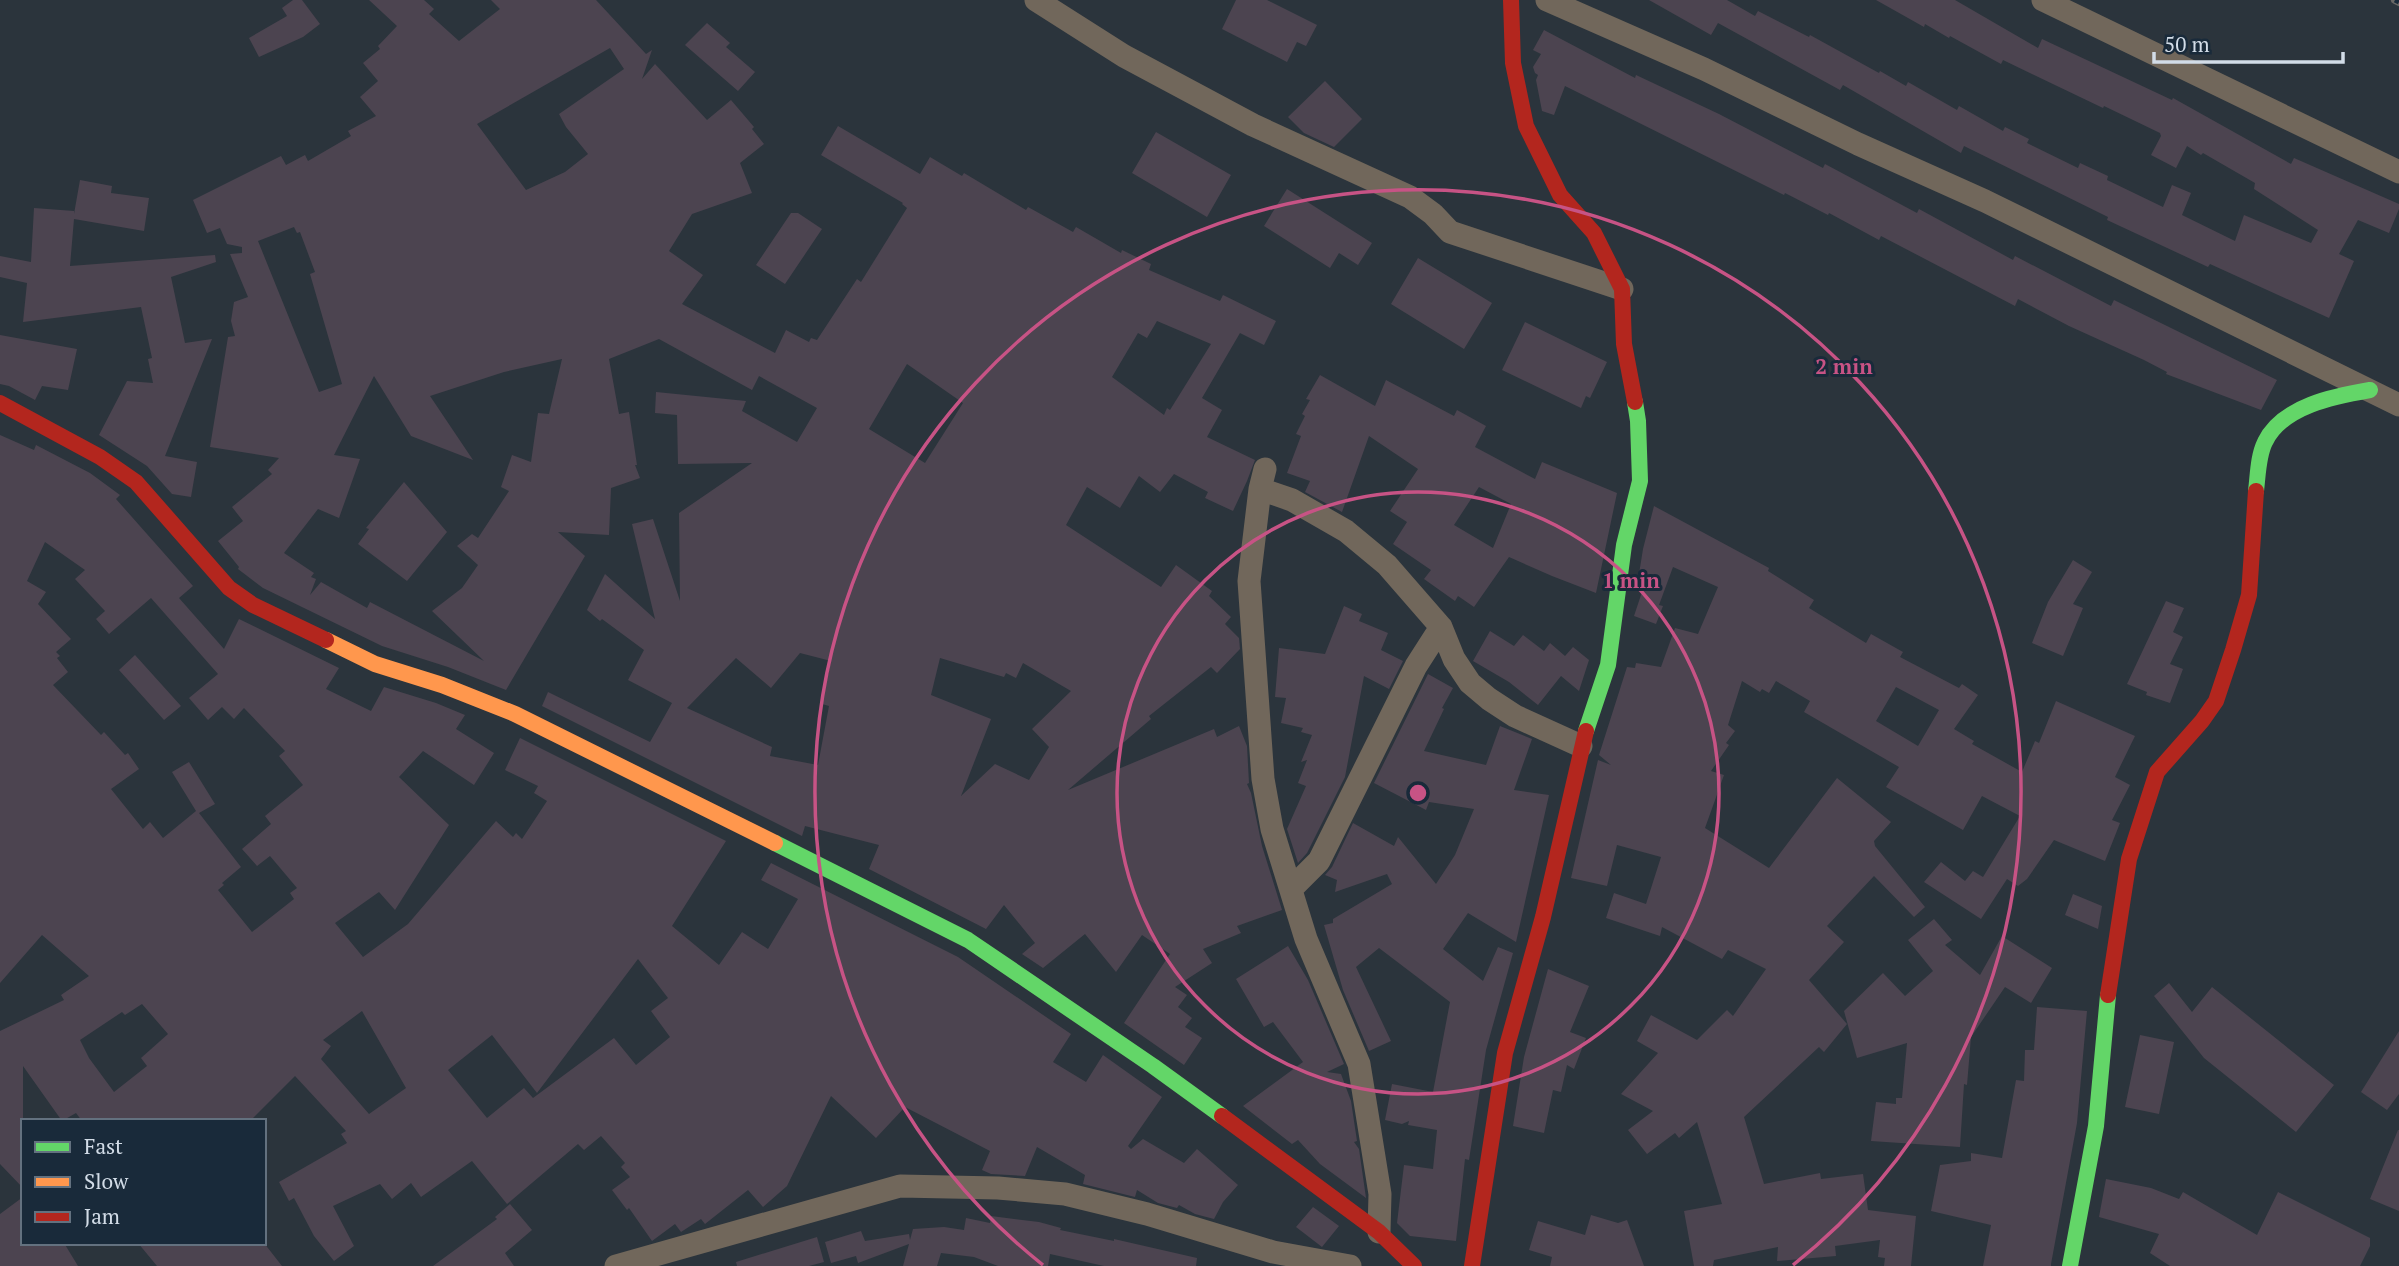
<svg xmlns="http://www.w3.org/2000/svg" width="2399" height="1266" viewBox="0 0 2399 1266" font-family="'PT Serif',serif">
<rect width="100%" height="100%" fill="#2b343c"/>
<path fill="#4c4450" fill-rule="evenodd" d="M293 0H302L320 24 303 37 259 57 249 38 287 16 282 8Z
M369 0H424L434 9 429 14 459 41 500 9 491 0H596L646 54 652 50 642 79 655 64 707 120 731 100 754 127 752 129 764 144 740 163 752 193 692 214 669 251 703 275 682 304 775 353 786 330 809 342 811 338 817 340 857 279 861 282 907 208 902 204 903 203 821 155 838 126 920 174 930 157 962 176 964 173 1026 210 1028 207 1073 232 1076 227 1121 253 1122 250 1151 264 1149 270 1220 301 1223 295 1276 321 1264 345 1240 333 1202 398 1222 410 1207 437 1255 460 1247 481 1233 511 1205 498 1208 492 1174 474 1160 492 1139 476 1120 508 1087 487 1066 525 1161 587 1176 565 1212 591 1209 596 1231 617 1225 624 1239 638 1240 649 1217 673 1211 667 1149 716 1151 719 1068 790 1214 729 1217 737 1239 726 1247 746 1249 783 1247 784 1251 793 1262 846 1282 910 1237 926 1241 933 1203 949 1212 963 1175 987 1187 995 1178 1007 1192 1018 1185 1027 1202 1038 1184 1065 1124 1023 1170 954 1142 935 1116 972 1085 934 1043 968 1022 954 1035 943 1004 905 986 929 869 869 879 845 805 826 802 836 542 706 548 692 650 742 672 703 628 680 644 650 602 619 600 621 587 610 605 574 655 619 632 524 653 519 680 601 679 513 752 463 678 464 677 415 655 413 656 392 746 401 742 411 797 442 817 408 759 376 752 390 659 339 609 359 619 414 629 412 637 465H635L640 478 611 488 609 535 558 532 585 556 506 690 448 667 382 646 263 588 238 569 239 567 218 541 243 521 232 507 272 474 268 470 279 458 210 447 228 337 235 336 231 321 234 302 248 297 230 254 242 253V247L227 244 220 228 207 233 193 200 281 156 286 165 305 155 308 161 351 136 348 131 376 116 360 97 378 81 363 63 380 49 378 46 397 26ZM610 48 624 69 559 114 566 127 588 154 565 172 526 190 477 124ZM294 227 297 233 300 232 315 272 310 274 342 384 319 392 258 241ZM1157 321 1211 344 1170 410 1167 408 1164 415 1112 377 1138 333 1147 338ZM562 359 549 414 538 413 531 462 512 455 501 487 509 491 478 538 472 534 457 546 478 565 462 588 432 611 484 661 370 602 367 608 321 582 310 595 316 579 311 577 314 573 284 553 318 509 339 518 360 459 334 455 374 376 411 436 473 460 430 396 504 372ZM907 364 963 403 925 463 869 429ZM800 653 831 661 822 704 829 706 818 765 770 756 772 747 687 708 736 658 771 688ZM940 658 1004 677 1006 673 1016 678 1023 663 1071 691 1032 729 1049 747 1029 780 995 764 961 796 991 719 931 695Z
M1236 0H1267L1317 25 1306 46 1297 42 1287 62 1222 29Z
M1649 0H1727L1755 16 1758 11 1809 37 1810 35 1879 73 1880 71 1906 86 1908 82 1957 110 1959 106 2003 131 2005 127 2029 139 2027 143 2078 168 2080 163 2108 176 2107 180 2163 207 2172 185 2191 193 2182 215 2235 241 2244 215 2311 243 2318 230 2254 189 2255 183 2203 153 2201 155 2187 146 2176 168 2151 155 2161 136 2160 133 2104 106 2103 108 2003 60 2001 64 1950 36 1949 38 1925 24 1924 27 1876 0H1955L2038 48 2042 39 2172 100 2173 98 2291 164 2294 158 2399 204V209L2389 233 2358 220 2339 254 2354 261 2329 318 2210 264 2208 267 2107 220 2108 217 1964 146 1961 153 1843 85 1840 90 1718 23 1711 35Z
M707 23 730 43 726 47 755 72 738 91 685 45Z
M1544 30 1635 78 1636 75 1719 114 1823 168 1825 164 1917 213 1919 209 2013 260 2015 256 2111 306 2114 300 2277 380 2261 410 2166 374 2167 372 2144 360 2069 326 2018 299 2015 306 1881 236 1879 240 1829 213 1828 215 1785 193 1784 195 1565 86 1554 115 1542 111 1536 80 1538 75 1535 73 1533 67 1541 54 1533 50Z
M1325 81 1362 119 1334 147 1304 133 1288 117Z
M1156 132 1231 175 1207 217 1132 173Z
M80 180 112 186 111 193 149 198 144 231 74 219 70 266 215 255 216 262 171 277 185 343 212 339 165 456 197 462 191 497 172 494 147 466 99 435 127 381 153 383 148 359 152 358 141 307 23 322 27 283 0 277V256L31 262 34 208 74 211V214Z
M1287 189 1372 243 1358 265 1339 253 1330 268 1264 226Z
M791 213H798L822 229 785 284 756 265Z
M1418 258 1492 303 1464 349 1391 304Z
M1525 322 1607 362 1590 398 1586 396 1581 408 1502 370Z
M0 335 77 349 68 390 42 386 35 400 9 386 0 384Z
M1320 375 1375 406 1386 380 1454 416 1457 410 1486 426 1475 447 1535 479 1542 462 1617 493 1596 593 1552 576 1509 557 1474 607 1458 596 1455 601 1424 579 1431 570 1393 544 1407 522 1390 511 1418 469 1369 436 1342 512 1305 492 1310 481 1287 473 1301 436 1296 434 1305 416 1302 414 1310 400 1306 399ZM1479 487 1511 504 1493 548 1454 525Z
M0 435 34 450 36 445 90 473 120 495 116 499 193 586 179 598 224 649 239 619 339 668 326 689 371 711 384 687 436 703 465 715 456 729 494 753 474 785 423 751 399 777 449 825 395 910 379 892 335 923 363 957 408 924 496 821 513 837 516 833 522 839 547 801 534 793 538 786 505 770 520 738 726 841 672 926 719 965 742 932 768 949 798 899 761 880 771 863 958 957 1071 1034 1053 1062 1086 1082 1103 1055 1162 1097 1128 1146 1131 1149 1143 1139 1184 1163 1197 1149 1238 1185 1223 1202 1214 1219 1195 1214 1179 1205 1177 1208 1158 1203 1137 1190 1135 1197 1083 1184 1085 1175 1037 1147 1025 1176 991 1174 982 1170 990 1151 905 1107 876 1138 831 1096 787 1186 763 1207 748 1190 705 1224 701 1219 681 1232 675 1224 652 1241 629 1208 627 1210 612 1190 630 1177 621 1167 625 1163 601 1136 584 1150 578 1144 507 1204 472 1161 421 1197 411 1183 392 1199 380 1184 333 1206 354 1246 334 1261 314 1236 294 1198 289 1201 279 1182 347 1143 341 1134 346 1131 295 1076 250 1121H82L76 1113 62 1121 23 1066V1188L0 1164V1031L64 1000 61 995 89 976 42 935 0 983ZM45 542 85 570 75 579 105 611 96 619 109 634 151 598 218 674 189 698 208 720 222 707 234 719 244 708 285 751 279 756 303 785 265 816 271 824 242 849 257 866 270 856 297 888 290 893 294 899 252 932 218 890 224 885 222 883 241 867 199 813 215 804 189 762 172 772 196 811 163 838 150 822 143 829 111 789 139 769 128 753 125 755 104 732 101 735 53 685 68 672 57 658 60 656 56 652 71 639 38 604 46 592 27 581ZM638 959 668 998 651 1011 670 1037 636 1065 614 1038 533 1098 524 1088 487 1118 448 1070 492 1035 537 1093ZM142 1004 168 1034 141 1058 147 1066 114 1092 89 1058 80 1040 122 1012 125 1015ZM362 1011 406 1088 369 1114 321 1059 331 1046 323 1040Z
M404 482 447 532 407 581 358 544 369 529 366 528Z
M1654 506 1769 568 1768 571 1814 600 1809 608 1866 643 1871 634 1903 652 1900 657 1959 688 1962 684 1978 695 1954 729 1974 741 1972 744 2022 772 2035 741 2039 743 2056 701 2135 736 2115 777 2130 785 2112 820 2120 823 2105 861 2054 840 2027 879 2018 886 2007 879 1981 919 1924 882 1941 862 1965 881 1973 871 1983 877 2020 816 1982 796 1963 830 1886 787 1899 767 1804 712 1810 701 1776 681 1769 693 1762 689 1760 692 1742 681 1728 725 1735 731 1726 743 1729 745 1711 771 1724 775 1705 828 1769 868 1837 778 1891 822 1874 841 1875 846 1925 907 1914 917 1874 876 1827 926 1844 942 1809 980 1847 1024 1824 1052 1819 1047 1744 1117 1764 1184 1820 1173 1821 1179 1863 1174 1868 1210 1916 1216 1911 1266H1884L1885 1258 1878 1257 1880 1240 1835 1246 1836 1256 1777 1261 1778 1247 1714 1260 1713 1266H1694L1684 1211 1722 1204 1697 1122 1679 1138 1675 1133 1647 1154 1628 1130 1653 1111 1621 1094 1658 1053 1637 1041 1651 1015 1697 1040 1727 1010 1733 1016 1766 969 1728 950 1722 959 1662 927 1660 936 1606 918 1614 893 1646 904 1661 857 1617 845 1607 886 1571 878 1598 760 1611 765 1599 755 1627 667 1635 668 1636 663 1661 667 1675 628 1698 634 1718 587 1673 567 1659 605 1663 606 1656 624 1634 616 1647 577 1639 574 1643 549ZM1896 687 1939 710 1918 746 1876 721Z
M2073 560 2092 572 2073 604 2083 608 2063 656 2032 643 2048 602Z
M2166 601 2184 608 2173 632 2183 637 2170 664 2183 669 2170 703 2146 695 2147 692 2127 684Z
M1344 606 1362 614 1359 621 1388 633 1381 650 1403 661 1389 689 1364 676 1345 777 1307 853 1298 863 1287 829 1306 786 1298 783 1307 760 1301 762 1312 735 1301 732 1303 728 1281 723 1286 698 1275 697 1279 648 1325 654Z
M1490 631 1514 646 1523 635 1544 651 1550 643 1565 656 1573 647 1589 660 1579 691 1561 676 1538 705 1509 682 1473 661Z
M135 655 181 706 164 720 119 670Z
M1428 674 1453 688 1442 708 1444 709 1424 751 1486 765 1500 726 1532 739 1514 790 1549 795 1516 942 1468 913 1443 949 1483 981 1498 947 1513 953 1486 1050 1469 1160 1465 1159 1456 1241 1410 1236 1397 1223 1404 1165 1433 1169 1437 1130 1408 1125 1409 1121 1402 1124 1385 1120 1392 1084 1433 1092 1450 1002 1379 948 1356 967 1391 1041 1369 1051 1343 990 1324 925 1333 923V919L1392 884 1387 874 1335 892 1337 880 1325 875 1332 867 1353 823 1394 846 1398 837 1436 884 1455 855 1474 809 1429 802 1426 810 1374 783Z
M2073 894 2102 906 2098 929 2065 915Z
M1934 919 1952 940 1945 945 1980 975 2002 936 2052 968 2031 1003 2005 987 1971 1037 1967 1085 1964 1084 1960 1147 1871 1141 1876 1102 1896 1104V1098H1902L1907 1043 1857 1058 1844 1011 1883 973 1905 996 1933 971 1908 940Z
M1288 946 1308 980 1344 1064 1327 1072 1341 1074 1351 1101 1357 1141 1354 1142 1359 1149 1366 1198 1320 1164 1298 1140 1292 1144 1243 1106 1303 1062 1273 1022 1264 1027 1236 979Z
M1548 969 1589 986 1570 1032 1586 1038 1574 1069 1567 1065 1561 1092 1553 1090 1544 1133 1513 1126 1524 1057Z
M2169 983 2192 1012 2212 987 2334 1085 2296 1132 2204 1058 2154 996Z
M2037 1007 2087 1011 2077 1123 2051 1264V1266H1983L1991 1225 1931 1211 1940 1165 1971 1161V1153L2002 1158 2016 1080 2024 1081 2025 1050H2034Z
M2399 1031V1094L2387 1110 2361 1092Z
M2140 1035 2174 1042 2159 1114 2125 1107Z
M2398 1130H2399V1211L2370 1199Z
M2106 1179 2151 1188 2179 1199 2183 1192 2257 1235 2278 1192 2370 1238V1246L2360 1266H2170L2150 1253 2159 1234 2099 1217Z
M23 1197V1243H64L78 1266H0V1214Z
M510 1204 532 1230 505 1253 514 1266H433L497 1219 495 1217Z
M1313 1207 1339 1226 1322 1247 1296 1227Z
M1591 1215 1618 1223 1627 1220 1644 1266H1550L1552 1257 1529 1250 1538 1221 1585 1235Z
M991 1216 1039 1222 1061 1228 1060 1230 1114 1241V1239L1197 1258 1196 1266H1104L1050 1254 1048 1266H998L974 1257 941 1253 937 1266H903L909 1244 858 1263 856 1256 831 1263 825 1242 861 1231 865 1241 909 1234 910 1240 913 1229 944 1227 964 1230 966 1218 990 1223Z
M817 1237 824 1262 809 1266H737L736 1262Z
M138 1243H264L282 1266H157Z"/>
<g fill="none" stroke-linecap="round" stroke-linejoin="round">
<path stroke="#71675b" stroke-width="23" d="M1036 0 1124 56 1253 125 1410 197 1433 214 1450 232 1622 289
M1547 0 1704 69 1858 144 1985 201 2399 405
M2043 0 2399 172
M1265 469 1260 489 1249 581 1263 779 1272 829 1306 939 1359 1064 1380 1194 1379 1232
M1260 489 1292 500 1346 531 1387 565 1441 627 1454 659 1470 683 1489 699 1515 716 1581 746
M1292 888 1319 861 1416 666 1441 627
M616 1266 900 1186 998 1188 1065 1194 1147 1214 1273 1252 1350 1266"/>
<path stroke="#63d668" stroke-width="16" d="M2256 491C2258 475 2258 456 2265 442 2282 406 2335 396 2370 390
M1586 731 1608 665 1624 545 1640 481 1638 421 1635 402
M775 843 968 940 1153 1066 1222 1116
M2070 1266 2096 1126 2108 995"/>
<path stroke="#ff974d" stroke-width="16" d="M326 640 375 664 442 685 515 714 775 843"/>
<path stroke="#b3261e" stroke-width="16" d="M1511 0 1513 63 1526 126 1560 195 1594 233 1622 289 1624 344 1635 402
M0 403 100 457 136 482 229 588 253 605 326 640
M2108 995 2129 859 2157 772 2202 721 2216 701 2233 650 2249 595 2256 491
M1222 1116 1379 1232 1414 1266
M1472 1266 1505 1053 1543 917 1586 731"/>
<g stroke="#6a6966" stroke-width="8">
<path id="rail" d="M2395 0 2399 2"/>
</g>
<use href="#rail" stroke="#192a3a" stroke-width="5" stroke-dasharray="16" stroke-linecap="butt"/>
</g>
<g fill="none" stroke="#c75385" stroke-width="3.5">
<circle cx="1418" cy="793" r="301"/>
<path d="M1043 1265A603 603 0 1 1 1793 1265"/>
</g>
<circle cx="1418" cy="793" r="10" fill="#c75385" stroke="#192a3a" stroke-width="3.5"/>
<g font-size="21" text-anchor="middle" font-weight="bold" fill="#c75385" stroke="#192a3a" stroke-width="6" stroke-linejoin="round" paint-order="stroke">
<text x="1844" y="374">2 min</text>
<text x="1631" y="588">1 min</text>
</g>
<rect x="21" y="1119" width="245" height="126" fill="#192a3a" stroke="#63717f" stroke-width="2"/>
<rect x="35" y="1142" width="35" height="10" fill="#63d668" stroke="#63717f" stroke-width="2"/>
<text x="84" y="1154" font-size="21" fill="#d2dce7">Fast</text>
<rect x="35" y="1177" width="35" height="10" fill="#ff974d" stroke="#63717f" stroke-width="2"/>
<text x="84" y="1189" font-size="21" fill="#d2dce7">Slow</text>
<rect x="35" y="1212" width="35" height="10" fill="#b3261e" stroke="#63717f" stroke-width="2"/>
<text x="84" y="1224" font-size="21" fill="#d2dce7">Jam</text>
<path d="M2154 52v10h189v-10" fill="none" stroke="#d2dce7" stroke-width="3.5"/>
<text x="2164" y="52" font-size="21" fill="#d2dce7" stroke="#192a3a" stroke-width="5" paint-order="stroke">50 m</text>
</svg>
